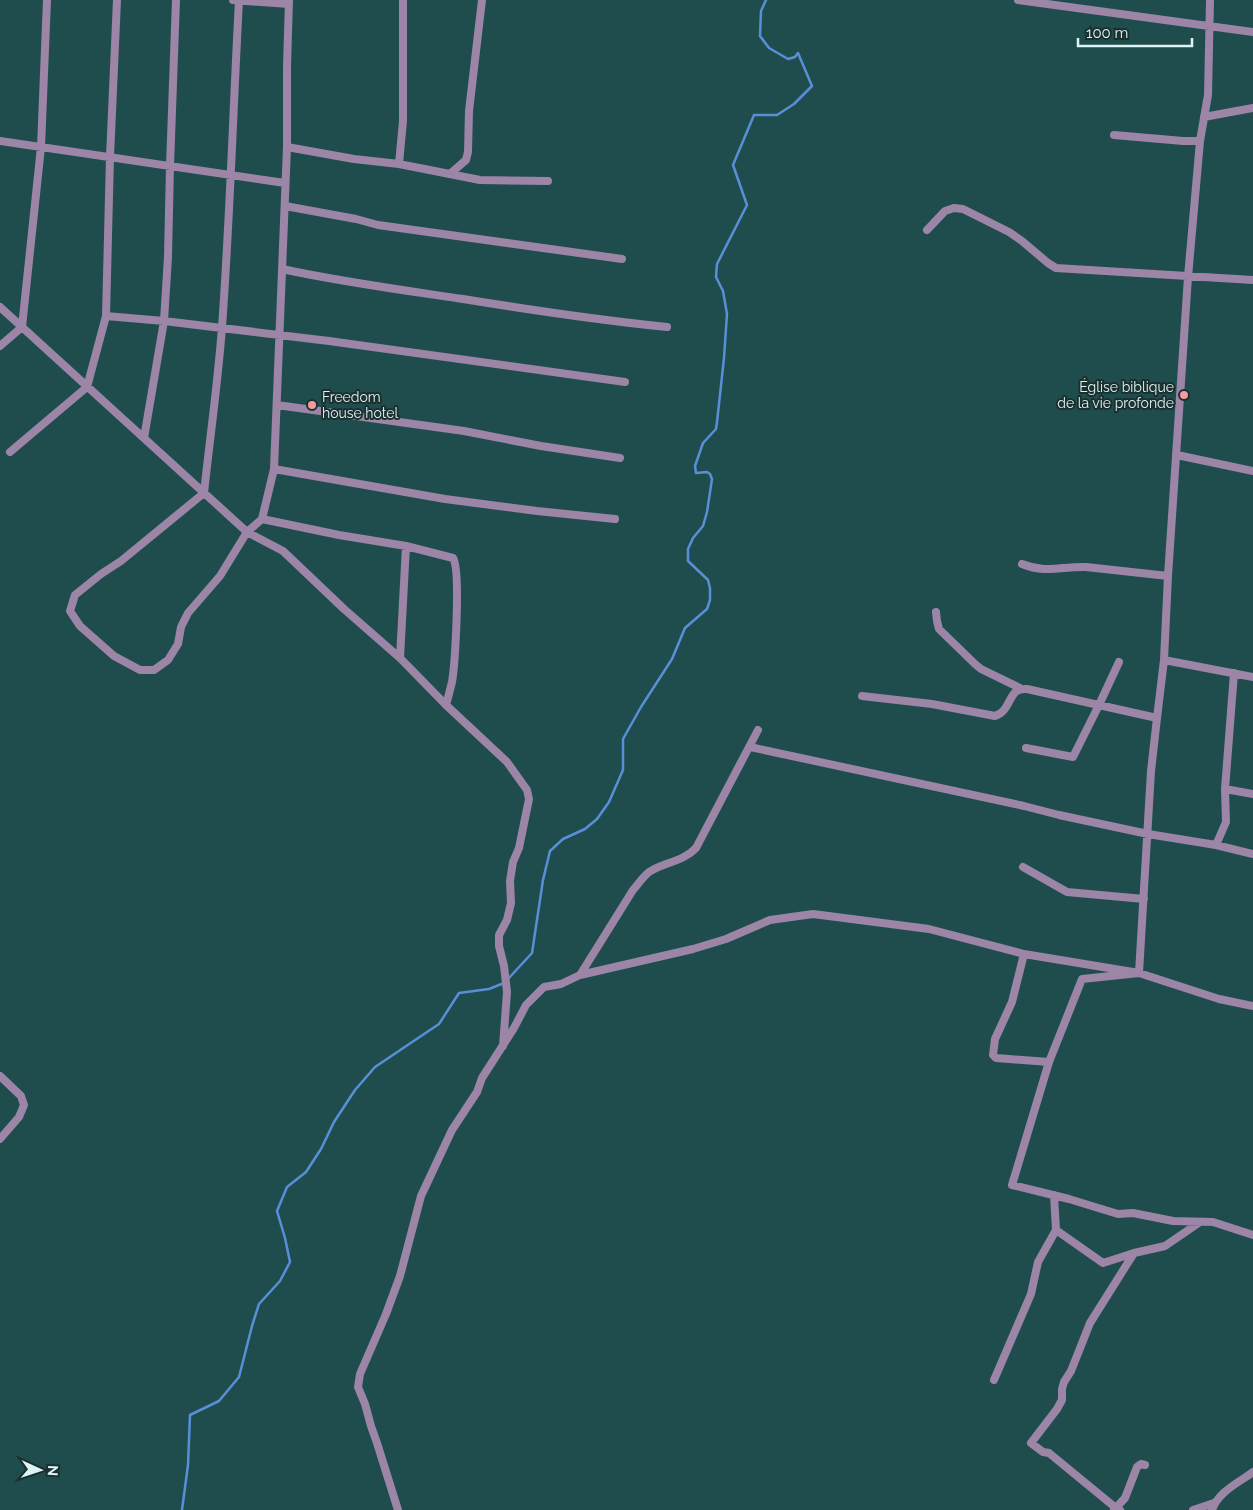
<svg xmlns="http://www.w3.org/2000/svg" width="1253" height="1510" viewBox="0 0 1253 1510" font-family="Raleway,sans-serif">
<rect width="100%" height="100%" fill="#1f4d4e"/>
<g fill="none" stroke-linecap="round" stroke-linejoin="round">
<path stroke="#598fd7" stroke-width="2.5" d="M508 979 532 953 543 880 550 851 563 839 585 829 597 819 609 802 623 770V739L641 707 672 659 685 628 707 609 710 600V588L708 580 688 561V549L693 538 703 526 707 512 712 479 710 474 707 472 696 473 695 466 703 443 716 429 717 422 724 358 727 314 723 291 716 277 717 264 747 205 733 165 754 115H777L794 104 812 86 798 53 795 57 788 59 769 48 760 36 761 11 766 0
M182 1510 188 1465 190 1415 219 1401 239 1377 252 1326 259 1304 280 1281 290 1262 285 1238 277 1211 287 1187 306 1172 321 1149 334 1122 355 1090 375 1067 439 1024 459 993 489 989 504 983"/>
<path stroke="#9c85a6" stroke-width="8" d="M233 0 289 4
M1018 0 1253 32
M239 1C233 110 230 218 222 327 218 382 210 437 204 493L121 561 101 574 75 595 70 611 80 626 114 656 140 670H154L168 660 178 644 181 627 188 613 220 576 247 532 262 519 274 469 287 147V66L289 0
M1204 117 1253 108
M1114 135 1183 141H1200
M0 141 285 183
M287 147 354 159 399 164 480 180 548 181
M399 164 403 121V0
M451 173 466 160 468 152 469 111 482 0
M285 206 356 219 378 225 622 259
M927 230 945 211 954 208 963 209 1009 232 1022 241 1048 263 1056 268 1253 280
M282 269C342 282 402 290 463 299 531 310 598 320 667 327
M0 307 247 532 283 551 344 609 400 658 446 705 507 762 527 790 529 799 519 848 513 862 510 881 511 903 507 920 499 935V946L504 966 507 992 503 1046
M106 316 164 321 329 341 625 382
M0 346 22 327 41 147 47 0
M277 405 464 431 541 446 620 458
M144 438 164 321 168 257 170 166 176 0
M10 452 87 387 106 316 110 157 117 0
M1177 455 1253 471
M274 469 445 499 537 511 615 519
M262 519 339 535 406 546 453 558C461 570 455 664 452 682 450 690 448 698 446 705
M1022 564C1047 574 1061 566 1086 567L1168 576
M936 612 937 621 939 629 975 664 981 669 1020 688
M400 658 406 546
M1164 660 1253 677
M1234 673 1225 789 1253 794
M862 696 932 704 995 716C1013 710 1007 687 1027 689L1157 718 1151 771 1139 973 1082 979 1049 1062 1012 1185 1069 1199 1118 1214 1133 1213 1173 1221 1213 1222 1253 1235
M1157 718 1164 660 1168 576 1188 277 1200 141 1208 95 1210 0
M750 747 1024 806 1059 815 1148 834 1216 845 1253 854
M1026 748 1073 757 1099 705 1119 662
M1216 845 1226 822 1225 789
M1023 867 1067 892 1144 899
M1024 954 1012 1002 995 1039 993 1055 996 1058 1049 1062
M580 975 693 949 726 939 770 920 813 914 929 929 1024 954 1139 973 1219 999 1253 1006
M0 1076 21 1096 24 1105 19 1117 0 1139
M1054 1195 1056 1230 1103 1263 1134 1253
M994 1380 1031 1294 1038 1262 1056 1230
M398 1510 377 1443 371 1426 365 1404 358 1387 360 1374 386 1314 400 1276 421 1196 452 1130 477 1092 482 1078 514 1028 526 1005 544 987 561 984 580 975 633 890C638 884 643 877 649 872 664 862 683 862 696 848L758 730
M1114 1510 1125 1498 1137 1467 1141 1464 1145 1465
M1120 1510 1116 1508 1049 1453 1043 1452 1031 1443 1057 1409 1062 1400V1389L1064 1382 1071 1371 1090 1323 1134 1253 1165 1246 1200 1222
M1193 1510 1214 1503
M1212 1510C1218 1492 1238 1483 1253 1472"/>
</g>
<g fill="#f49aa0" stroke="#1c2f2f" stroke-width="2">
<circle cx="1184" cy="395" r="5"/>
<circle cx="312" cy="405" r="5"/>
</g>
<g text-anchor="middle" stroke-width="4" stroke-linejoin="round" paint-order="stroke">
<g font-size="14" fill="#dcf4f4" stroke="#1c2f2f" text-anchor="end">
<text x="1174" y="392">Église biblique<tspan x="1174" dy="16">de la vie profonde</tspan></text>
<text x="322" y="402" text-anchor="start">Freedom<tspan x="322" dy="16">house hotel</tspan></text>
</g>
</g>
<g transform="translate(40 1470) rotate(93)" stroke="#1c2f2f" stroke-width="4" paint-order="stroke">
<path d="M0-4L9 19L0 12L-9 19Z" fill="#dcf4f4"/>
<text y="-8" font-size="14" font-weight="bold" text-anchor="middle" fill="#dcf4f4">N</text>
</g>
<path d="M1078 38v8h114v-8" fill="none" stroke="#dcf4f4" stroke-width="2.5"/>
<text x="1086" y="38" font-size="15" fill="#dcf4f4" stroke="#1c2f2f" stroke-width="4" paint-order="stroke">100 m</text>
</svg>
